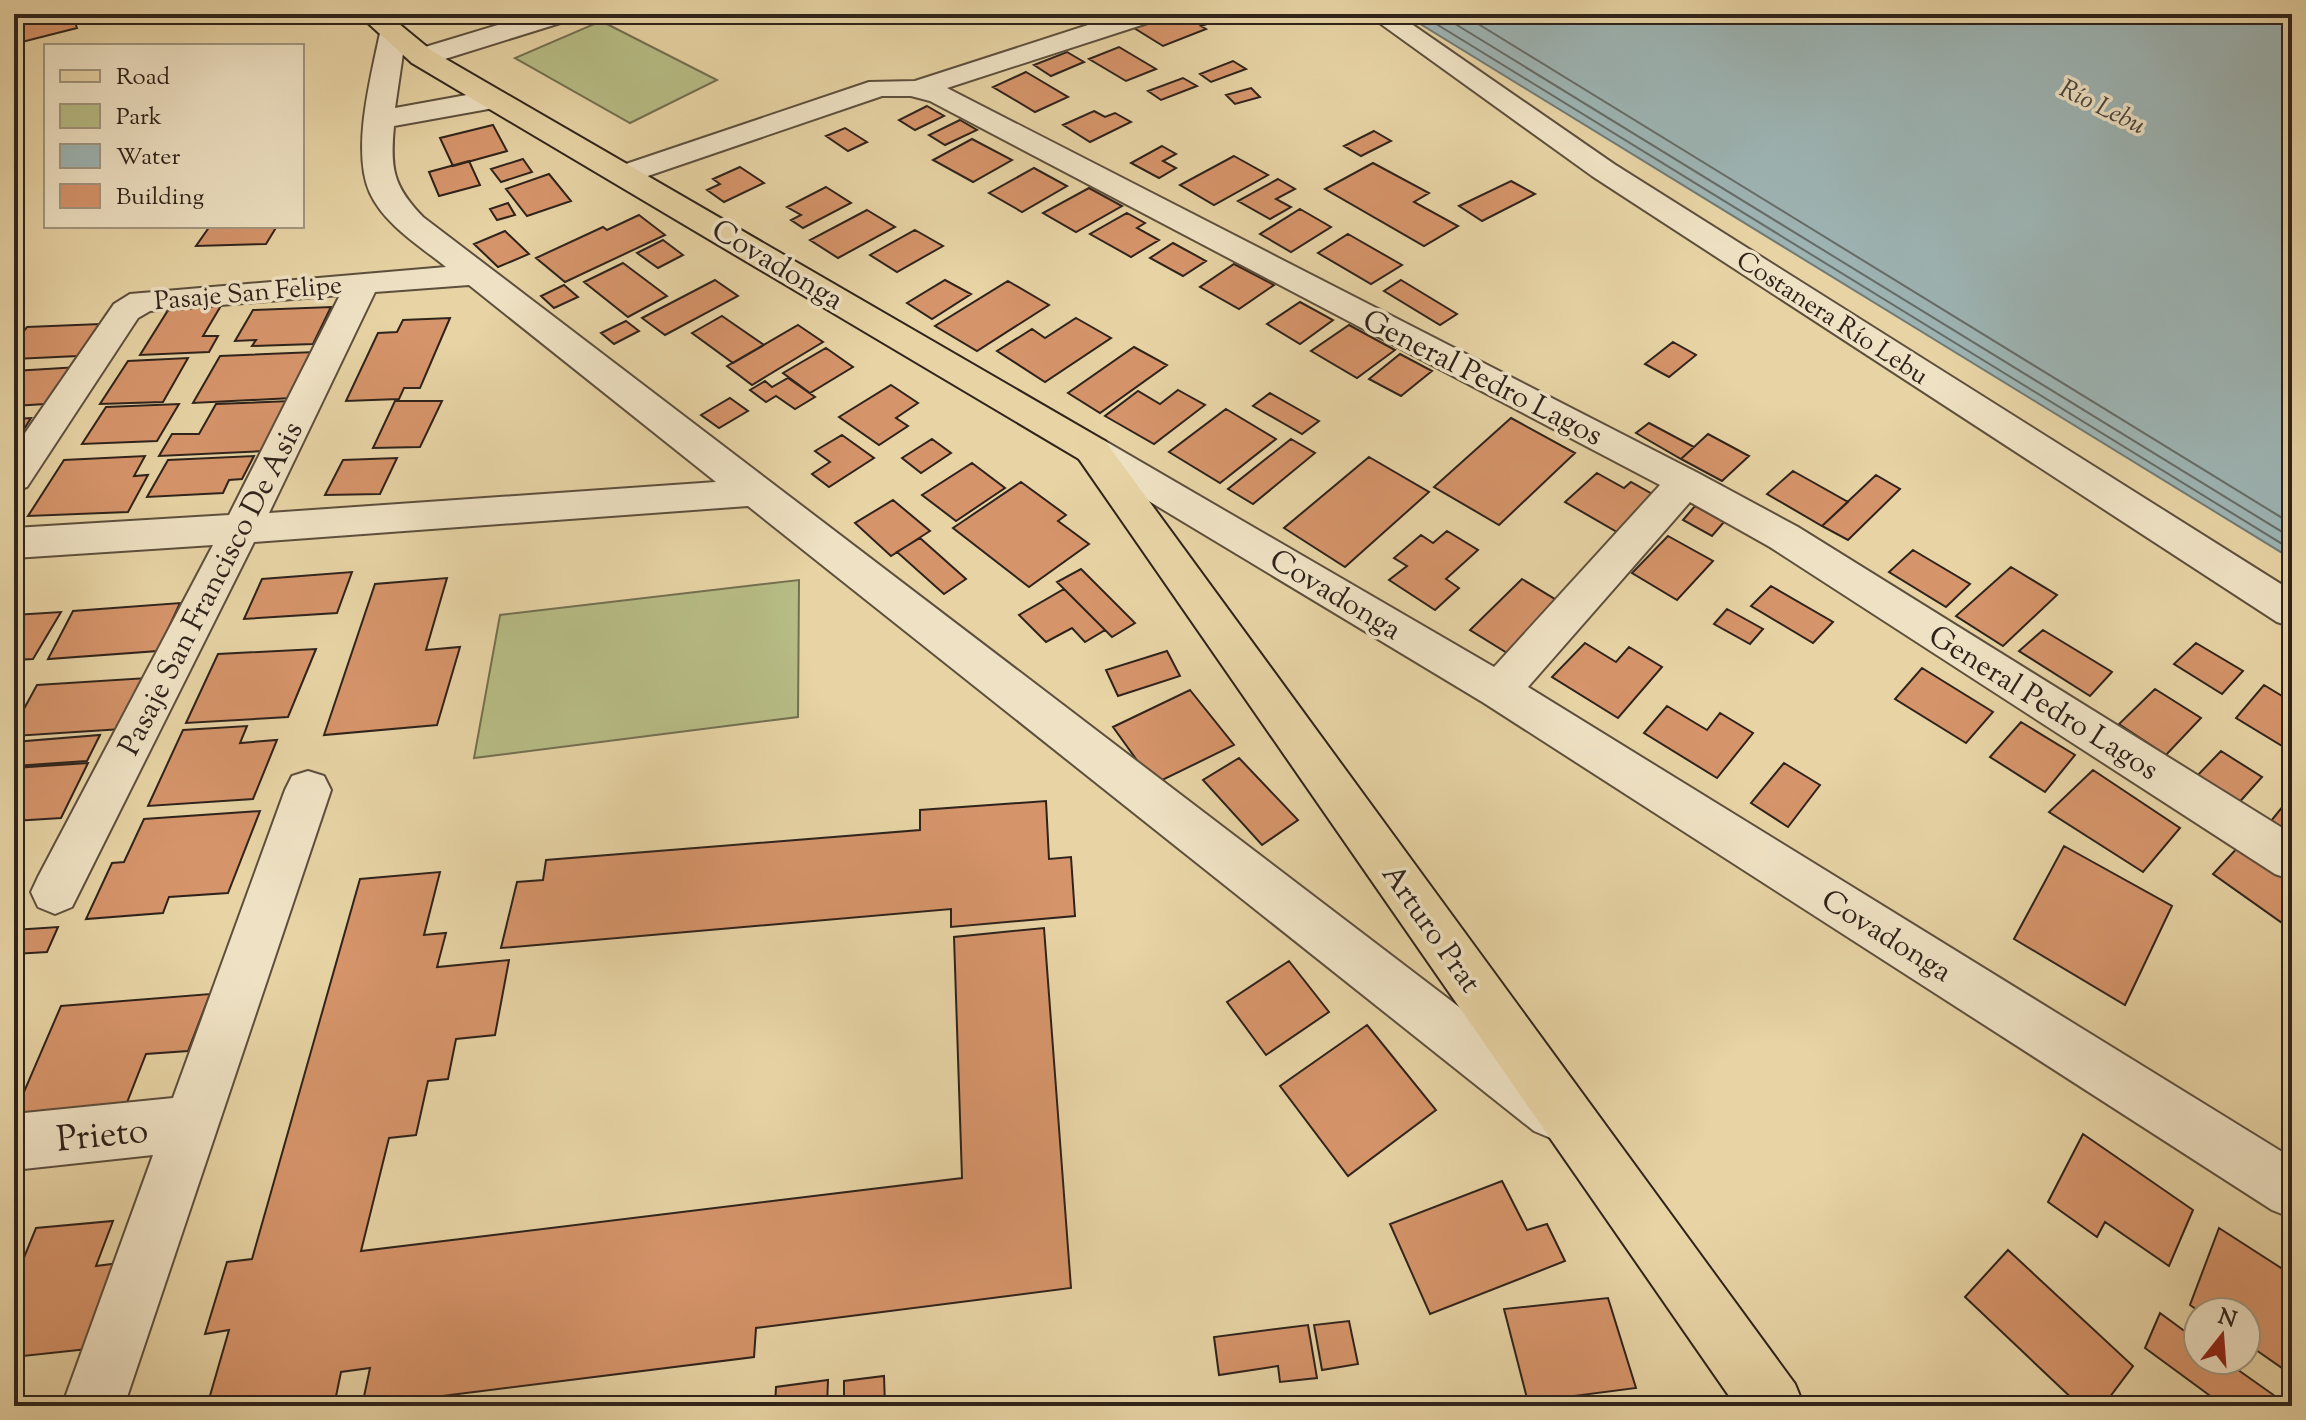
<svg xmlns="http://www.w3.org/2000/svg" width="2306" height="1420" viewBox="0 0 2306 1420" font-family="'Sorts Mill Goudy',serif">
<rect width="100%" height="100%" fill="#e7d3a4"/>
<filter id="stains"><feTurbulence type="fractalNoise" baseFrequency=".0025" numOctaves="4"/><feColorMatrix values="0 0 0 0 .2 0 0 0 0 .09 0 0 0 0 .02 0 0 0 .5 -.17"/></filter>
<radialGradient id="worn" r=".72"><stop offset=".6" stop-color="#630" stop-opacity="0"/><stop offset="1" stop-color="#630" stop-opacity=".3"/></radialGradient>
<path fill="#b7bc85" stroke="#737050" stroke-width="2" d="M601 21 717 80 630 123 515 58Z
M799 580 798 717 474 758 500 615Z"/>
<path fill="#9db4b3" stroke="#717a76" stroke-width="2" d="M1404 14H2292V559Z"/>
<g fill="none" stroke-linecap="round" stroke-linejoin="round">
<path stroke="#666c67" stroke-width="2" d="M1420 14 2292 550
M1439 14 2292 538
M1462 14 2292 524"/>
</g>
<path fill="#d6946a" stroke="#2f231b" stroke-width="2" d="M14 14H53L14 22Z
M60 14H72L77 28 14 44V25Z
M1170 14H1195L1210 23 1201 26 1206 29 1163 46 1134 28Z
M1119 47 1156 69 1126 81 1089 59Z
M1067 52 1084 62 1051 76 1034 65Z
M1233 61 1246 69 1211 82 1200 74Z
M1026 72 1068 97 1035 112 993 87Z
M1183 78 1197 86 1161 100 1148 91Z
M1251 88 1260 97 1235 104 1226 95Z
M927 106 944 116 915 130 899 120Z
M1094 111 1105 117 1115 113 1131 122 1090 142 1063 125Z
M960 120 977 130 945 145 929 135Z
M493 125 507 151 453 166 440 138Z
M845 128 867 142 848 151 826 136Z
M1374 131 1391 141 1361 156 1344 146Z
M972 139 1012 160 973 182 933 160Z
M1162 146 1176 154 1163 161 1176 168 1159 178 1131 163Z
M1234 156 1268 175 1214 205 1180 185Z
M523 159 532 172 501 182 491 169Z
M469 161 480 185 439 196 429 172Z
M1373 163 1429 193 1414 202 1458 226 1424 246 1325 189Z
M740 167 764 183 724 202 707 190 720 184 713 179Z
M1034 168 1067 186 1022 212 989 193Z
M549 174 571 201 527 216 506 189Z
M1278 179 1295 189 1276 199 1291 207 1270 219 1238 201Z
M1511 181 1535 194 1482 221 1459 206Z
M826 187 851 203 803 228 791 220 801 215 787 207Z
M1089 188 1122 206 1076 232 1043 213Z
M508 203 515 215 497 220 490 209Z
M1300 209 1331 227 1291 252 1260 234Z
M867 210 895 227 838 258 810 240Z
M1127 213 1145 223 1137 228 1159 240 1131 257 1090 234Z
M639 215 665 235 565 282 536 258 603 227 607 230Z
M210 226H277L266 244 196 246Z
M915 230 943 246 897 272 870 255Z
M505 231 529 254 498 267 474 244Z
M1348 234 1402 265 1371 284 1318 253Z
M663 240 683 255 658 268 637 253Z
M1173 243 1206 261 1183 276 1150 258Z
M623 263 667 296 628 317 584 282Z
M1234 264 1274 285 1239 309 1200 287Z
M715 280 738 296 665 335 642 318Z
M945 280 971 294 932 319 907 303Z
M1401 280 1457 314 1440 325 1384 291Z
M1008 281 1049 305 977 351 935 326Z
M564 285 578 297 554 308 541 296Z
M1300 302 1333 320 1300 344 1267 324Z
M222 304 203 336H218L209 352 140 355 170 307Z
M331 307 313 344 252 346 256 340 235 341 253 310Z
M722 316 764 345 733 363 692 333Z
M450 318 420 388H404L399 399 346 401 378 333 397 332 403 320Z
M1076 318 1111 338 1045 382 997 351 1032 329 1045 338Z
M626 321 639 331 614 344 601 333Z
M100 324 78 356 14 359V345L27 327Z
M798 325 823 342 752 385 727 366Z
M1349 325 1395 350 1357 378 1311 351Z
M1673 342 1696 355 1669 377 1645 364Z
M1134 347 1167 365 1100 413 1068 393Z
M826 348 853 367 810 393 783 373Z
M315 352 292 398 193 403 220 356Z
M1400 354 1432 371 1401 396 1369 379Z
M188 358 163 402 100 404 128 361Z
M78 367 63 390 54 391 45 404 14 406V371Z
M788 378 815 397 795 409 776 396 766 402 750 390 765 381 772 387Z
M891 385 918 403 896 418 908 426 879 445 839 417Z
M1178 390 1205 405 1154 444 1105 416 1138 391 1160 404Z
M1270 393 1319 421 1302 434 1253 406Z
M730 398 748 411 719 428 701 415Z
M291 401 265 451 159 456 172 434H199L216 404Z
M395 401H442L420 447 373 448Z
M179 404 157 441 82 444 106 407Z
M1226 409 1276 439 1220 483 1169 452Z
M31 418 14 445V419Z
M1511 418 1575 453 1499 525 1434 487Z
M1649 423 1694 447 1681 459 1636 433Z
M1708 434 1749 456 1722 481 1681 459Z
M842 435 874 458 829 487 812 474 830 462 815 451Z
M932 439 951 453 921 473 902 458Z
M1291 439 1315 453 1253 504 1228 489Z
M145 456 134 476 148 475 128 512 28 516 64 460Z
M254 456 242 479 229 480 223 493 147 497 168 460Z
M1369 457 1429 492 1345 567 1284 528Z
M397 458 380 494 325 495 343 460Z
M972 463 1005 488 956 521 922 495Z
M1793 471 1848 502 1822 526 1767 494Z
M1597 473 1624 488 1631 482 1654 495 1617 532 1565 502Z
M1876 475 1900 489 1848 540 1822 526Z
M1021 482 1066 515 1058 521 1089 544 1029 587 953 528Z
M893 500 930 531 891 556 855 523Z
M1695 506 1724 522 1712 536 1683 520Z
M1447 531 1478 550 1446 579 1459 588 1435 610 1389 580 1407 566 1394 558 1421 535 1433 543Z
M1668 536 1713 561 1677 600 1632 573Z
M920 538 966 579 944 594 897 552Z
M1913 550 1970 584 1946 607 1889 572Z
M2011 567 2057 595 2003 646 1956 616Z
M1081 569 1135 623 1112 637 1057 582Z
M352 572 337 613 244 619 262 579Z
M447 578 426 650 460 647 437 725 324 735 375 584Z
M1522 579 1563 604 1512 656 1470 630Z
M1771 586 1833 622 1813 643 1751 606Z
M1064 589 1105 630 1085 642 1072 628 1046 642 1019 615Z
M180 603 158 651 48 659 73 611Z
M1727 609 1763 629 1750 644 1714 624Z
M61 612 33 659 14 660V615Z
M2043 630 2112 672 2090 696 2019 651Z
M1585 643 1616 662 1629 647 1662 667 1618 718 1552 677Z
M2196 643 2243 671 2222 694 2174 664Z
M316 649 288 717 186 723 218 654Z
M1167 651 1180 676 1118 696 1106 670Z
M1922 668 1993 712 1966 743 1895 699Z
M147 678 122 729 14 736V727L37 685Z
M2264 685 2292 702V752L2236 718Z
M2155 689 2201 718 2166 755 2119 724Z
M1190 690 1234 745 1154 784 1113 727Z
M1667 706 1707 730 1720 713 1753 733 1717 778 1644 733Z
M2021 722 2075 755 2045 792 1990 757Z
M247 726 240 743 277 740 253 799 148 806 183 730Z
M100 735 87 761 14 766V742Z
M2221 751 2262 777 2237 805 2195 778Z
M1239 758 1298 820 1262 845 1203 780Z
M88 763 61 818 14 821V768Z
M1784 763 1820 785 1788 827 1751 803Z
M2093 770 2180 828 2143 872 2049 812Z
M2292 795V834L2271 821Z
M1046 801 1049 859 1071 857 1075 916 951 927V909L501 948 517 882 543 880 546 860 920 830V810Z
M260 811 228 893 169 897 163 913 86 919 112 863 124 862 144 819Z
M2240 845 2292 881V930L2213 874Z
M2064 846 2172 906 2125 1005 2014 939Z
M440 872 424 935 446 933 437 967 509 960 495 1035 456 1039 448 1079 428 1081 416 1135 389 1138 361 1251 962 1178 954 937 1044 928 1071 1288 756 1328 754 1357 362 1406 370 1368 341 1372 334 1406H207L229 1330 205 1334 227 1262 252 1259 360 879Z
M58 927 47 952 14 954V930Z
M1289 961 1329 1012 1266 1055 1227 1002Z
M210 994 188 1051 146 1054 126 1105 14 1115 61 1006Z
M1367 1025 1436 1110 1348 1176 1280 1086Z
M2083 1134 2193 1210 2169 1266 2105 1222 2097 1237 2048 1202Z
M1502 1181 1527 1230 1547 1224 1565 1261 1430 1314 1390 1224Z
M113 1221 96 1266 127 1262 97 1348 14 1357V1282L36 1228Z
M2219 1228 2292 1275V1375L2246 1343V1312H2200L2190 1305Z
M2008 1250 2133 1366 2103 1406H2080L1965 1297Z
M1608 1298 1636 1388 1528 1402 1504 1309Z
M2160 1313 2198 1341V1360H2224L2275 1396 2271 1406H2224L2145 1348Z
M1349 1321 1358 1364 1322 1370 1314 1325Z
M1308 1325 1317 1378 1280 1382 1278 1366 1219 1375 1214 1337Z
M884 1376 885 1406H844V1381Z
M828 1380 827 1406H775L776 1387Z
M1590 1398 1593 1406H1546Z"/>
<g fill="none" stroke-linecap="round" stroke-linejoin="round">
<g stroke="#5d4f3d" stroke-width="4">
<path id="minor" d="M534 14H574L570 20 432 63H412L408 57 412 51Z
M1122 14H1161L1157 20 947 88 1698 473 1798 527 2292 834V880L2275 874 1770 547 1690 502 1528 687 2292 1158V1218L2272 1210 1484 703 1079 459 1073 450 1079 441 1092 437 1105 441 1494 667 1660 485 930 101 911 96H882L636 180 625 183 614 180 610 174 614 168 869 82 915 81Z
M1367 14H1397L1614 164 2292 591V627L2277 622 1592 176Z
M393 25 402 27 406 33 395 108 494 90 504 93 508 99 504 105 494 108 394 126C390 169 393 186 423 217L1572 1093 1580 1112 1572 1131 1553 1139 1534 1131 748 506 254 542 72 907 55 914 38 907 31 892 38 877 213 545 14 558V528L229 515 340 295 150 311 138 318 27 487 14 491V449L114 304 130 294 446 267C420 246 384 224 370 193 351 151 371 77 380 33L384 27ZM469 285 716 482 269 513 375 292Z
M308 771 324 776 331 790 124 1406H62L153 1155 14 1170V1114L173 1098 285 790 292 776Z"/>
</g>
<g stroke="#2f231b" stroke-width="4">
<path id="major" d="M358 14H387L432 51 1105 441 1795 1384 1804 1406H1736L1079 459 412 63Z"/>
</g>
<use href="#minor" fill="#efe2c4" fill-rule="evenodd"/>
<use href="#major" fill="#e7d3a4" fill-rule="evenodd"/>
</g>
<g text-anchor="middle" stroke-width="7" stroke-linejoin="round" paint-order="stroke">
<g font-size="26" font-style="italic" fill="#4a4741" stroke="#efe2c4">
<text transform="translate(2103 106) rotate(26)" y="9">Río Lebu</text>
</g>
<g font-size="26" fill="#2f231b" stroke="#efe2c4">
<text transform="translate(248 292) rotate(-5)" y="9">Pasaje San Felipe</text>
<text transform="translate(1833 317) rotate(33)" y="9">Costanera Río Lebu</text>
</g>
<g font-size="30" fill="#2f231b" stroke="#efe2c4">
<text transform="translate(778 264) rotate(31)" y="10">Covadonga</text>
<text transform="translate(1483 377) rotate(27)" y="10">General Pedro Lagos</text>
<text transform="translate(210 588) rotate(-63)" y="10">Pasaje San Francisco De Asis</text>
<text transform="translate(1336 594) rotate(31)" y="10">Covadonga</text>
<text transform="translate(2044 702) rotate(32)" y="10">General Pedro Lagos</text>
<text transform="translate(1432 928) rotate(55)" y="10">Arturo Prat</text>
<text transform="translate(1887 935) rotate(32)" y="10">Covadonga</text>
</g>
<g font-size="36" fill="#2f231b" stroke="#efe2c4">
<text transform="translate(102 1133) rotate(-6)" y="13">Prieto</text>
</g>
</g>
<rect width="2306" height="1420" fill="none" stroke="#e7d3a4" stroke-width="48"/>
<rect x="16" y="16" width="2274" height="1388" fill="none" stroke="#2f231b" stroke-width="4"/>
<rect x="24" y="24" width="2258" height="1372" fill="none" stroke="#2f231b" stroke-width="2"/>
<rect x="44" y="44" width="260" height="184" fill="#efe2c4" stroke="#a29680" stroke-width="2"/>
<rect x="60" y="70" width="40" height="12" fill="#e7d3a4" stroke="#a29680" stroke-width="2"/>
<text x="116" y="84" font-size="24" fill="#2f231b">Road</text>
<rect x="60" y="104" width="40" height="24" fill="#b7bc85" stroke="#a29680" stroke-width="2"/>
<text x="116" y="124" font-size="24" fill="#2f231b">Park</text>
<rect x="60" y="144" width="40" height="24" fill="#9db4b3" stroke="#a29680" stroke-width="2"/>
<text x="116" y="164" font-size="24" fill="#2f231b">Water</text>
<rect x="60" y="184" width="40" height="24" fill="#d6946a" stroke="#a29680" stroke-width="2"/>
<text x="116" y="204" font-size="24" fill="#2f231b">Building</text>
<g transform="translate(2222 1336) rotate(17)"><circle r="38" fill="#efe2c4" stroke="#a29680" stroke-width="2"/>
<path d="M0-6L14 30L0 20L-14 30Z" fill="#8f2418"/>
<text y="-12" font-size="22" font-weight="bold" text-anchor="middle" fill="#2f231b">N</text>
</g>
<rect width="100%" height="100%" filter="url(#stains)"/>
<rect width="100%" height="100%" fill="url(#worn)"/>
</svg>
